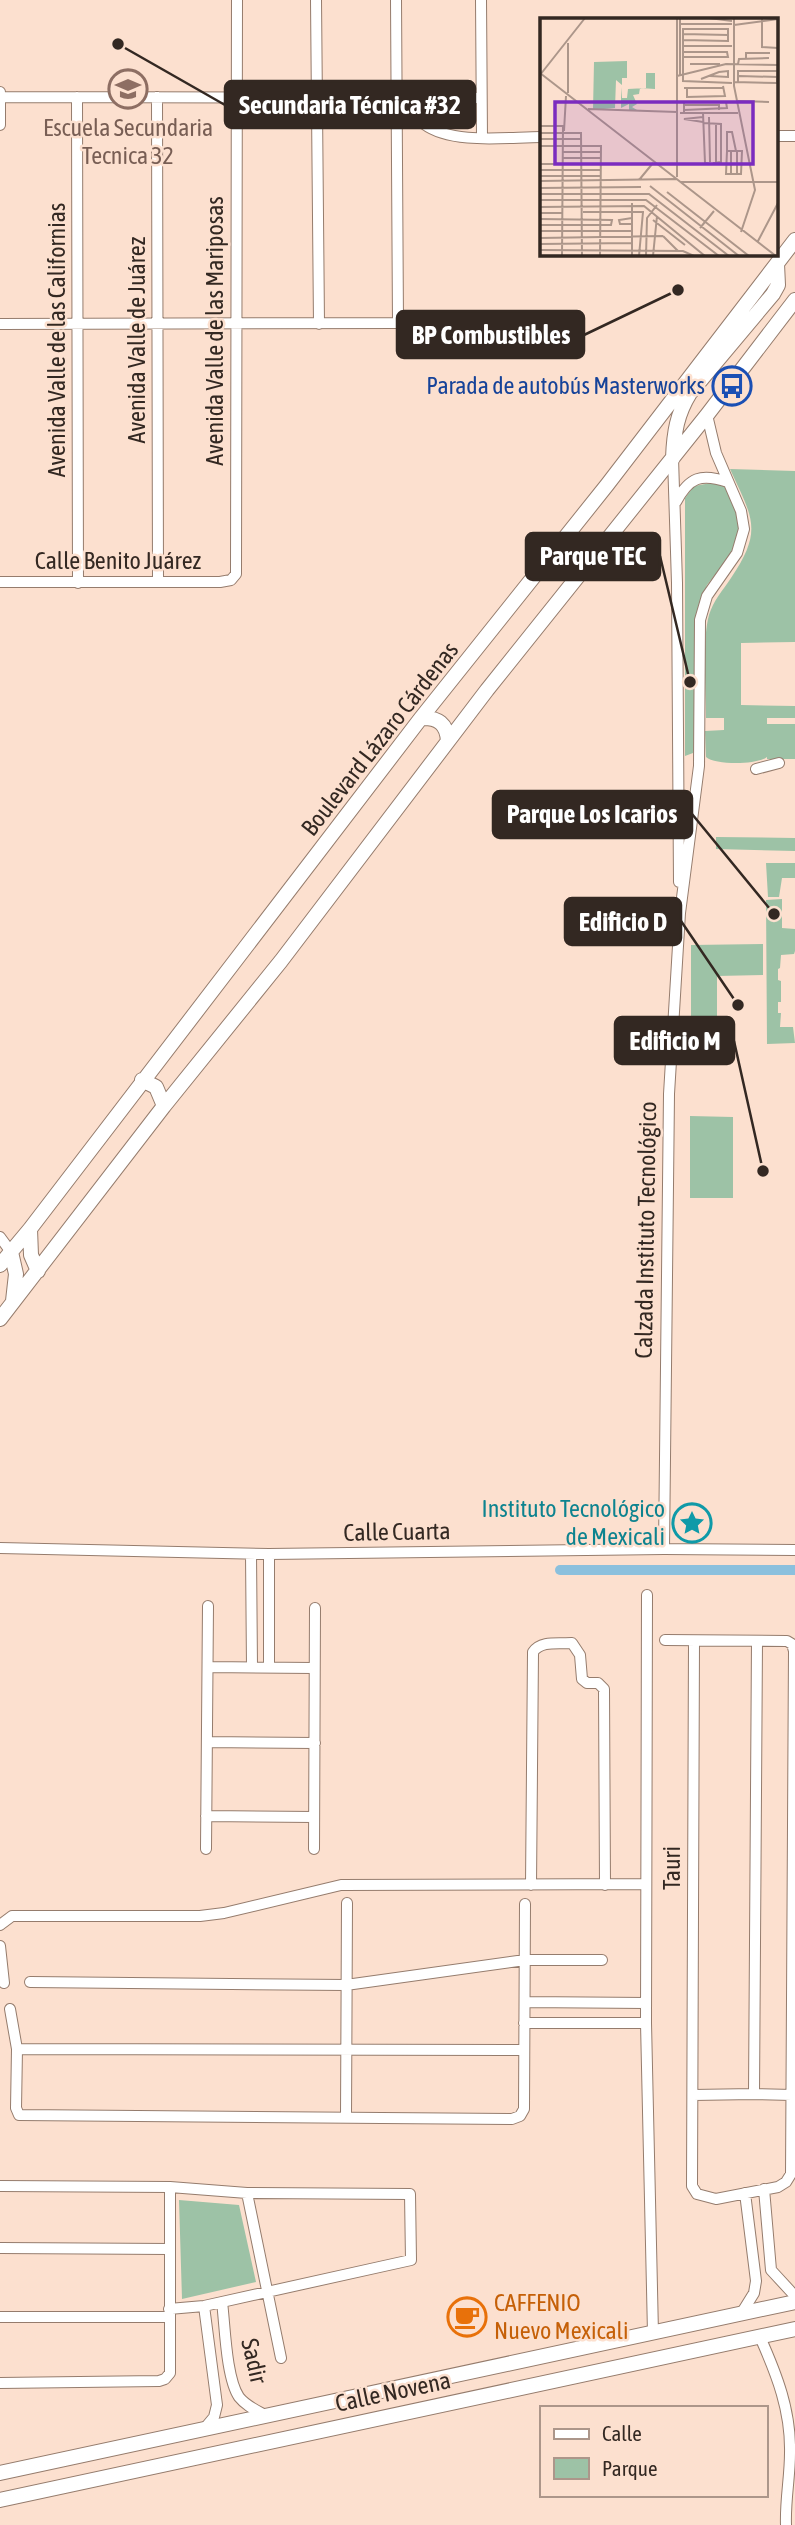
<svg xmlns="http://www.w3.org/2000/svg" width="795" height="2525" viewBox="0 0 795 2525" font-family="'Asap Condensed',sans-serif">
<rect width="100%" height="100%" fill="#fce0cf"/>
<path fill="#9dc2a6" d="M730 469 795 471V642L741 643V705L795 706V718H767V724H795V759H767V757C757 765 715 765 706 757L705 731 724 730V718H706C706 690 702 640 709 615 713 601 723 590 731 578 763 530 753 519 730 469Z
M711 483 730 486 740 527 733 552 707 585 695 619 696 744 693 753 685 756V498L694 486Z
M716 837 795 838V851L716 849Z
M766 863H795V878H782L779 897H768Z
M782 899V928L795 929V951L794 954 781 955 780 968 778 969V980L781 981V1002H778V1013H781L780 1027H793L795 1043 767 1044 766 900Z
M763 944V975L717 976V1045H691V945Z
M690 1116 733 1117V1198H690Z
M179 2200 239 2205 256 2282 182 2299Z"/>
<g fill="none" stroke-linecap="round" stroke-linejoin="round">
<path stroke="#8bc0dd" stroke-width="10" d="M560 1570H795"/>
<g stroke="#957c6d" stroke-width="12">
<path id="minor" d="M316 0 319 324
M481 0 482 137
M0 92V125
M0 97 481 98
M77 97 78 583
M157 97 158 582
M396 98C405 107 414 117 424 124 452 145 508 137 541 137
M776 136H795
M0 324 398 323 396 0
M673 458 677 583 679 882
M676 502C689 477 701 473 728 482
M0 582H220L231 580 236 574 237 0
M756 769 779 763
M0 1237 11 1252
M0 1548 269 1554 664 1549 795 1550
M664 1549 669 1094 680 913 699 766 700 620 707 596 737 553 744 529 741 511 716 453 707 415
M251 1554 252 1667
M647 1595 646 2023 653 2333
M665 1640 787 1641 792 1644 794 1651 791 2174 786 2182 778 2187 716 2199 697 2194 692 2186 694 1641
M208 1667 314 1668
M269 1667V1554
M207 1742 315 1743
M206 1816 314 1817
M206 1849 208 1606
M314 1849 315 1608
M531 1885 533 1652C541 1640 559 1644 572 1643L580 1655 582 1679 587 1683H598L604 1689 605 1885
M0 1925 12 1916H200L224 1913 341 1885 645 1884
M0 1946 4 1983
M30 1982 346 1985 525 1960H602
M525 2002 646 2003
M10 2009 17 2049 16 2108 19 2115 512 2119 520 2116 524 2109 525 1904
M524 2023H646
M17 2049 524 2050
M754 2094 792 2095
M693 2095 754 2094 757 1641
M346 2118 347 1903
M0 2186 170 2187 247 2193 410 2194 411 2260 204 2306 169 2309
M764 2189 771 2270 795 2296
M247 2193 281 2358
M0 2248 170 2249
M222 2302C225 2325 226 2378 239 2397 246 2406 256 2410 267 2416
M741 2314 754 2293 756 2281 745 2193
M0 2317H169
M760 2337C777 2375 791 2411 790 2453 790 2477 785 2501 786 2525
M0 2383 159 2381 165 2379 170 2373V2187
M204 2429 214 2417 217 2405 204 2306"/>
</g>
<g stroke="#957c6d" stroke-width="16">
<path id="major" d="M673 458C674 432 677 414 690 393L773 294 778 285 777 264
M421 718C438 717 447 724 448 741
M142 1080 156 1087 164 1106
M30 1229 31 1255 38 1271
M11 1252 16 1274 13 1301
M0 1265 30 1229 421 718 607 485 795 240
M0 1319 164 1106 281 961 487 690 707 415 795 300
M0 2473 795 2302
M0 2500 795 2329"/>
</g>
<use href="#minor" stroke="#fff" stroke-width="10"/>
<use href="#major" stroke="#fff" stroke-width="14"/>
</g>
<defs>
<g id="school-ring" transform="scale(2.0125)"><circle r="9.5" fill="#fce0cf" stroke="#8d6e63" stroke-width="1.5"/><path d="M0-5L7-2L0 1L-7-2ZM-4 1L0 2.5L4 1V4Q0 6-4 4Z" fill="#8d6e63"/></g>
<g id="bus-ring" transform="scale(2.0125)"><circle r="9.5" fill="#fce0cf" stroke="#1a4fb4" stroke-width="1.5"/><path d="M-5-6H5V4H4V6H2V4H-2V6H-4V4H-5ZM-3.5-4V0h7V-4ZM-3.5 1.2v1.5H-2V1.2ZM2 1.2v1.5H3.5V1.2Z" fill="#1a4fb4"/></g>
<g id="sight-ring" transform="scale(2.0125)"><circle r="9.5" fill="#fce0cf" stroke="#0f9aa8" stroke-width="1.5"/><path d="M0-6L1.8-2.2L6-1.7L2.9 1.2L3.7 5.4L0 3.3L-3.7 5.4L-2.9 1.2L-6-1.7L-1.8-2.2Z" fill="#0f9aa8"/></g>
<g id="cafe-ring" transform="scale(2.0125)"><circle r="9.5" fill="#fce0cf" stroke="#e8710a" stroke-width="1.5"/><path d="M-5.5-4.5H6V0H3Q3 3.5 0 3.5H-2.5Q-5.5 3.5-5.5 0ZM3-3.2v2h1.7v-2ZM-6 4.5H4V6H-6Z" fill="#e8710a"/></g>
</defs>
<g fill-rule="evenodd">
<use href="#school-ring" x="128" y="89"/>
<use href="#bus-ring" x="732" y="386"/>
<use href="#sight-ring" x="692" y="1523"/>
<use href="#cafe-ring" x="467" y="2317"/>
</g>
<g text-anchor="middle" stroke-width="5" stroke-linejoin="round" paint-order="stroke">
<g font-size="24" fill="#785e54" stroke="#fce0cf">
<text x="128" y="136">Escuela Secundaria<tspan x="128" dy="28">Tecnica 32</tspan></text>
</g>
<g font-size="24" fill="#332822" stroke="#fce0cf">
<text transform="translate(215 331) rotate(-90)" y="8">Avenida Valle de las Mariposas</text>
<text transform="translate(57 340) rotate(-90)" y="8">Avenida Valle de las Californias</text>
<text transform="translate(137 340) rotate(-90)" y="8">Avenida Valle de Juárez</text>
<text x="118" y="569">Calle Benito Juárez</text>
<text transform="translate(380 739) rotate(-52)" y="8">Boulevard Lázaro Cárdenas</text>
<text transform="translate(646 1230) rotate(-89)" y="8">Calzada Instituto Tecnológico</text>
<text transform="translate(397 1532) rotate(-1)" y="8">Calle Cuarta</text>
<text transform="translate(672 1868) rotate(-90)" y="8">Tauri</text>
<text transform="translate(254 2361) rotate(77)" y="8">Sadir</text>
<text transform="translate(393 2392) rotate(-12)" y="8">Calle Novena</text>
</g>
<g font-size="24" fill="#164399" stroke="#fce0cf" text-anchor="end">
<text x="705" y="394">Parada de autobús Masterworks</text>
</g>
<g font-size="24" fill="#0d838f" stroke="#fce0cf" text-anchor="end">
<text x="665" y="1517">Instituto Tecnológico<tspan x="665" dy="28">de Mexicali</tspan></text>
</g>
<g font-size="24" fill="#c56008" stroke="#fce0cf" text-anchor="start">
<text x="494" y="2311">CAFFENIO<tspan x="494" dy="28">Nuevo Mexicali</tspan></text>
</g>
</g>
<g transform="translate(540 18)">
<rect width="238" height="238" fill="#fce0cf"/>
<path d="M87 43V60H82V67L76 62 75 90 53 92 54 44ZM106 55H115V71L100 70 99 76 93 77 97 86 92 89 97 92H89V86L81 90V69L82 80H87L88 71 106 70Z" fill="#9dc2a6"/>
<path fill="none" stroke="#ac968a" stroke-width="2" d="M137 0V159M140 0V58M169 0 192 3M194 0V68L215 172 201 214M222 0V29L238 30M140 6H192M194 7 238 1M143 16 188 17M143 22 188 23V11H143V63L192 65M28 25V75M143 28H192M143 34H187L188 39H143M206 40V35H230M150 46H180M198 46 199 41 229 40M0 55 236 238M0 57 45 0M137 58 186 46 238 47 237 65 194 64M199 58 238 59M161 61 179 54 188 53V59L170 58M198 64V53H238M144 70H183M147 70V79L185 78 183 68M198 83 229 84M144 87H179V92M48 91 137 94M144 94V84H186L187 90 144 92M140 95H198M163 95 165 145 171 146M163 99 144 101 163 104M169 99 170 144M164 105 181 106V144L173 145M0 108H24M24 113 26 78M0 115H41L42 238M0 121H41M0 128H61L60 238M187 133H202L201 156H186L187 133V114H192L196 133M23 134H61M23 140H61M176 145V105M0 146H61M0 152H61M197 155V133M191 156V133M0 158H60M99 162 113 145M0 163 137 161M141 164H238M110 168 199 238M0 170 101 169M127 174 209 238M0 176H109L189 238M0 182H106L179 238M0 189 104 188 165 238M43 194H104M0 195H23M0 201 72 202 71 207H0M113 202 145 227M92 206H80L79 202 92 200M160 210 174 193M0 213H92M123 218 138 233M0 220 123 218M218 223 238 185M0 226 92 225M0 232 143 233 154 238M22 238 23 108M92 238V185M99 238 103 194M106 238 107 200 117 187M113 238 117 198"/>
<path fill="#7b2cbf" fill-opacity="0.15" stroke="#7b2cbf" stroke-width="3.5" d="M15 84H213V146H15Z"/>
<rect width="238" height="238" fill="none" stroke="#332822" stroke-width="3.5"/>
</g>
<path fill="none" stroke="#332822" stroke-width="2.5" d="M118 44L225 105M678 290L584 335M690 682L660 556M774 914L692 814M738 1005L681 921M763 1171L734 1041"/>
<g fill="#332822" stroke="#fce0cf" stroke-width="2.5">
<circle cx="118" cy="44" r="7"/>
<circle cx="678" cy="290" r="7"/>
<circle cx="690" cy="682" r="7"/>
<circle cx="774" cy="914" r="7"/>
<circle cx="738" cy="1005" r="7"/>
<circle cx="763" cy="1171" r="7"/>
</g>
<g fill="#332822" stroke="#332822" stroke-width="2.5">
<rect x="225" y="81" width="250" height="47" rx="7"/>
<rect x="397" y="311" width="187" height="47" rx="7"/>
<rect x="526" y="533" width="134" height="47" rx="7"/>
<rect x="493" y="791" width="199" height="47" rx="7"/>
<rect x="565" y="898" width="116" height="47" rx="7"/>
<rect x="615" y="1017" width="119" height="47" rx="7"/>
</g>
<g font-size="26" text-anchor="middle" font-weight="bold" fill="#fff">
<text x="350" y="114">Secundaria Técnica #32</text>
<text x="491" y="344">BP Combustibles</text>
<text x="593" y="565">Parque TEC</text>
<text x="592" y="823">Parque Los Icarios</text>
<text x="623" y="931">Edificio D</text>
<text x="675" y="1050">Edificio M</text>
</g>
<rect x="540" y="2406" width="228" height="91" fill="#fce0cf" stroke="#ac968a" stroke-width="2"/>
<rect x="554" y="2429" width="35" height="10" fill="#ffffff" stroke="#ac968a" stroke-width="2"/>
<text x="602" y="2441" font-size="21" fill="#332822">Calle</text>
<rect x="554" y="2458" width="35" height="21" fill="#9dc2a6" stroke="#ac968a" stroke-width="2"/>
<text x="602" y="2476" font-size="21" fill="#332822">Parque</text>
</svg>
